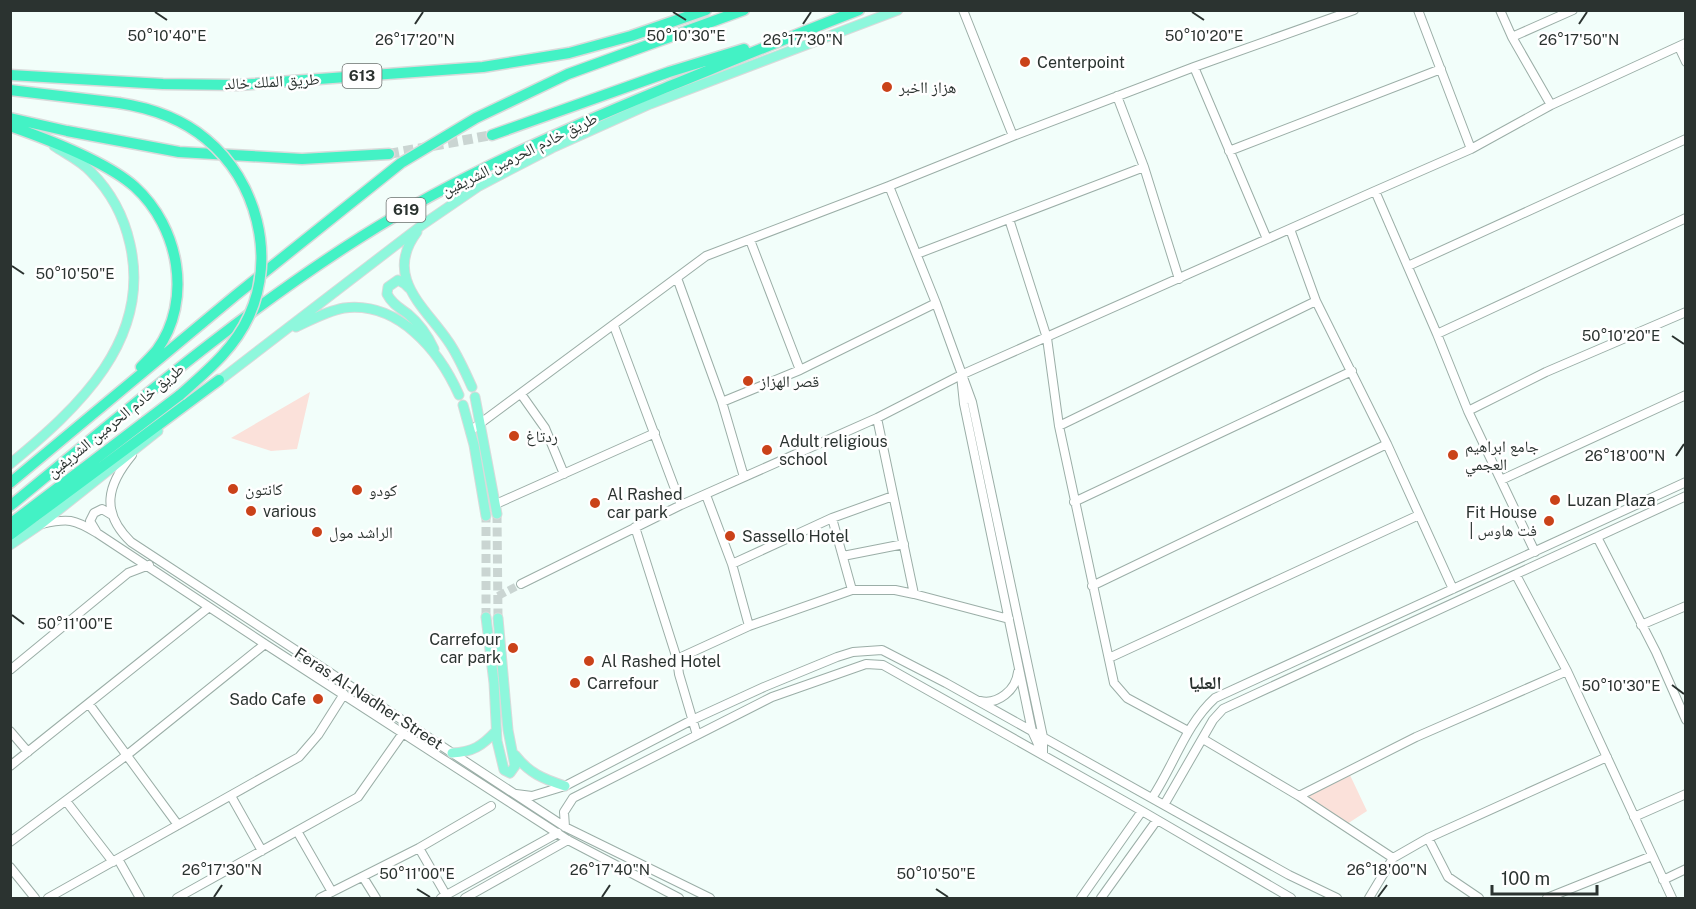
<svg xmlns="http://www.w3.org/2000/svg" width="1696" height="909" viewBox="0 0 1696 909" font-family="'Public Sans','Noto Naskh Arabic',sans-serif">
<rect width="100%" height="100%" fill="#f2fefa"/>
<path fill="#fbe1da" d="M310 392 297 449 271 451 231 438Z
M1349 773 1367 811 1347 824 1299 796Z"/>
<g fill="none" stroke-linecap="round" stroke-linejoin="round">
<path stroke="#cad5d2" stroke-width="8" stroke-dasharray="8 4" stroke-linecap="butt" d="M498 596 521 584"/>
<path stroke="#cad5d2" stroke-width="9" stroke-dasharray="9 4.5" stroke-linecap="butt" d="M497 514 498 618
M486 617V516"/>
<path stroke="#cad5d2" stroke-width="10" stroke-dasharray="10 5" stroke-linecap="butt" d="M389 154 492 135"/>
<g stroke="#9baea7" stroke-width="10">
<path id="minor" d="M1418 10 1471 149
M1500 10 1512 37 1551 105
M1512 37 1573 10
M1679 47 1686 62
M1194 67 1267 239
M1117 96 1144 167 1179 279
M1013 136 1194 67 1354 10
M1229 151 1441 69
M1375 191 1471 149 1551 105 1686 43
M1009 219 1047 338 1059 426 1114 683 1127 698 1188 731
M1290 229 1316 301 1387 444 1453 589
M750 240 800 370
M917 254 1144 167
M1408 266 1686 139
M677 278 722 402 744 477
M614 326 681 505
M1437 334 1686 218
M961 375 964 404 1032 731 1043 755V737L972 402 936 303 889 186 1013 136 963 10
M521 394 545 428 564 474
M722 402 800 370 936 303
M1468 411 1546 372 1686 312
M877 418 914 594
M1059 426 1316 301
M470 431 706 256 889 186
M132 455C107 485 100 512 131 542L565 827 710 898
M1501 480 1686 395
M706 495 732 564 749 626
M1074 502 1352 371
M496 504 655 433
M832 518 852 590
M42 524C68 518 74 519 97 533L265 644 568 840 679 898
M635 527 677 659 679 674 697 735
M96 531 90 521 94 513 102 509 112 515
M1597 537 1656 652 1686 720
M843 556 904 544
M732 564 832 518 893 496
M1516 575 1567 671 1672 898
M521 584 681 505 877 418 961 375 1375 191 1437 334 1468 411 1535 552
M1092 586 1387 444
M1641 625 1686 606
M1109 658 1419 515
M677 659 749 626 852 590H895L914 594 1009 619
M10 670 128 573 149 565
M980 701C998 705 1016 690 1018 672
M89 704 178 825
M10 731 28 752
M1203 739 1299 796 1393 858
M10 766 209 607
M516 794 532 796 565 786 692 720 764 687 837 657 853 652 882 650 946 683 1289 875 1337 898
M231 796 262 851
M1299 796 1416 737 1567 671
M1152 798C1174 765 1186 724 1215 698L1686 482
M66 801 113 862
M1164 805 1213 720 1223 709 1686 496
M1634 817 1686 794
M565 827 564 812 573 798 772 697 866 664 883 665 1142 811 1291 898
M297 831 332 892
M1428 838 1448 877 1479 898
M10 842 127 755 265 644
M419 848 446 895
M118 859 140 898
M10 867 35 898
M363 877 376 898
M1663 880 1686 869
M48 898 299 757 318 735 344 694
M177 898 358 797 403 733
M320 898 419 848 491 806
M441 898 558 833
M465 898 568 840
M1081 898 1142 811
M1101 898 1157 820
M1369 898 1393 858 1428 838 1607 757
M1547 898 1652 856"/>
</g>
<g stroke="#d9dada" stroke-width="11">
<path id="major" d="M417 232C383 277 425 307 448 341 458 355 465 372 472 387
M409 288 405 284 398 280 388 287 387 294C392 304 400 308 408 314 420 324 428 336 434 349
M296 327C311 320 327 311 344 308 398 301 439 350 459 395
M215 384 422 225 479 186 552 148 650 104 898 10
M475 397 497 514
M463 405 474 445 486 516
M10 464C78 408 152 340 130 244 124 217 110 191 91 172 81 161 66 154 54 146
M10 545 41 524 158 431
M486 617 494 683 497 741 504 770 510 773 515 766 508 730 498 618
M452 753C473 752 482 746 496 731
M515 755C529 773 543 779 565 786"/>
</g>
<g stroke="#d9dada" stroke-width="13">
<path id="highway" d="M10 75 163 84 238 85 483 67 569 53 631 36 706 10
M10 90 119 103
M10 118 67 131 179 152 302 159 389 154
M10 126C47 139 106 161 135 187 179 227 193 300 157 350 152 356 146 362 141 367
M492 135 669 72 744 49
M10 483 236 295 401 163 476 118 568 74 744 10
M10 506C125 412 236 316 361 237 457 176 561 131 665 88 729 62 794 35 859 10
M10 524 180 395
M10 535 219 380"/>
</g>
<use href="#minor" stroke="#fff" stroke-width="8"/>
<use href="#major" stroke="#8ef7dc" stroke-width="9"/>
<use href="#highway" stroke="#43f2c5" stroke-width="10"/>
<g stroke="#d9dada" stroke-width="13" stroke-linecap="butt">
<path id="highway-bridge" d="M119 103C151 108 181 118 206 139 257 181 276 256 249 316 234 349 207 371 180 395"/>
</g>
<use href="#highway-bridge" stroke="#43f2c5" stroke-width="10"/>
</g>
<path fill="none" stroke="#2b3330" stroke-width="2" d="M155 12 167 20M673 12 686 20M1192 12 1204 20M415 24 423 12M803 24 811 12M1579 24 1587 12M12 266 24 274M1672 336 1684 344M1676 456 1684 444M12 615 24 624M1672 685 1684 694M417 889 430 897M936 889 948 897M214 897 222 885M602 897 610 885M1378 897 1387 885"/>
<g fill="#ca4219" stroke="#fff" stroke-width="2">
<circle cx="1025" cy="62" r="6"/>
<circle cx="887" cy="87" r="6"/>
<circle cx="748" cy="381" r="6"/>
<circle cx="514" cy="436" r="6"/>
<circle cx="767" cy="450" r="6"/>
<circle cx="1453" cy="455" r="6"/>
<circle cx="233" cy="489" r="6"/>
<circle cx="357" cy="490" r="6"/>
<circle cx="1555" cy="500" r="6"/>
<circle cx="595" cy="503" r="6"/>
<circle cx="251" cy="511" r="6"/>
<circle cx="1549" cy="521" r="6"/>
<circle cx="317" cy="532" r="6"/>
<circle cx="730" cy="536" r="6"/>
<circle cx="513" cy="648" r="6"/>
<circle cx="589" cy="661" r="6"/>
<circle cx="575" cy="683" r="6"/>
<circle cx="318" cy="699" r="6"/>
</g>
<g text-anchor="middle" stroke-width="5" stroke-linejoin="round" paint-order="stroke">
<g fill="#fff" stroke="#6b706e" stroke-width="1.5">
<rect x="342.5" y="64" width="39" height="24" rx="4.5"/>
<rect x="386.5" y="198" width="39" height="24" rx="4.5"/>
</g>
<g font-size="15" font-weight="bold" fill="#2b3330">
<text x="362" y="81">613</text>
<text x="406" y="215">619</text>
</g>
<g font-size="16" fill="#2b3330" stroke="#fff" text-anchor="start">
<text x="1037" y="68">Centerpoint</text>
<text x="899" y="93">هزاز ااخبر</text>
<text x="760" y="387">قصر الهزاز</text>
<text x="526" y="442">ردتاغ</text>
<text x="779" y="447">Adult religious<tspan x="779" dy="18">school</tspan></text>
<text x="1465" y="452">جامع ابراهيم<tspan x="1465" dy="18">العجمي</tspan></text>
<text x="245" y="495">كانتون</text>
<text x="369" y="496">كودو</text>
<text x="607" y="500">Al Rashed<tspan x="607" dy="18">car park</tspan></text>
<text x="1567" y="506">Luzan Plaza</text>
<text x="263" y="517">various</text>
<text x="1537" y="518" text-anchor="end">Fit House<tspan x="1537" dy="18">| فت هاوس</tspan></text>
<text x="329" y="538">الراشد مول</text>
<text x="742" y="542">Sassello Hotel</text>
<text x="501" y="645" text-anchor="end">Carrefour<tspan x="501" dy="18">car park</tspan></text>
<text x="601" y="667">Al Rashed Hotel</text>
<text x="587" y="689">Carrefour</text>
<text x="306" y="705" text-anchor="end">Sado Cafe</text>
</g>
<g font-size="16" fill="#2b3330" stroke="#fff">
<text transform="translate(272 81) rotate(-3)" y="6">طريق الملك خالد</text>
<text transform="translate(519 154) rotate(-26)" y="6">طريق خادم الحرمين الشريفين</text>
<text transform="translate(115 420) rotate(-39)" y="6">طريق خادم الحرمين الشريفين</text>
<text transform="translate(369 698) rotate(33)" y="6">Feras Al-Nadher Street</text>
</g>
<g font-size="18" font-weight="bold" fill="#2b3330" stroke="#fff">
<text x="1205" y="689">العليا</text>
</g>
</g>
<g font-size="15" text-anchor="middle" fill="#2b3330" stroke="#fff" stroke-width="5" stroke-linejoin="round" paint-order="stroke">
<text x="167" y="41">50°10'40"E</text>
<text x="686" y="41">50°10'30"E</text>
<text x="1204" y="41">50°10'20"E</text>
<text x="415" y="45">26°17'20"N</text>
<text x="803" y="45">26°17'30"N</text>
<text x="1579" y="45">26°17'50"N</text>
<text x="75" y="279">50°10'50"E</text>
<text x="1621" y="341">50°10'20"E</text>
<text x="1625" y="461">26°18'00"N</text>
<text x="75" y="629">50°11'00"E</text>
<text x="1621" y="691">50°10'30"E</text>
<text x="222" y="875">26°17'30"N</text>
<text x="610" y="875">26°17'40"N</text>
<text x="1387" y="875">26°18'00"N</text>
<text x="417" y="879">50°11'00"E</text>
<text x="936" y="879">50°10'50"E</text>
</g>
<rect width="1696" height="909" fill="none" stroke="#2b3330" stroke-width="24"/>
<path d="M1492 885v9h105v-9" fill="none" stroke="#2b3330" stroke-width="3"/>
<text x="1501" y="885" font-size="18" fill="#2b3330" stroke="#ffffff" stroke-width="4.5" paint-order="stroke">100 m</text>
</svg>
